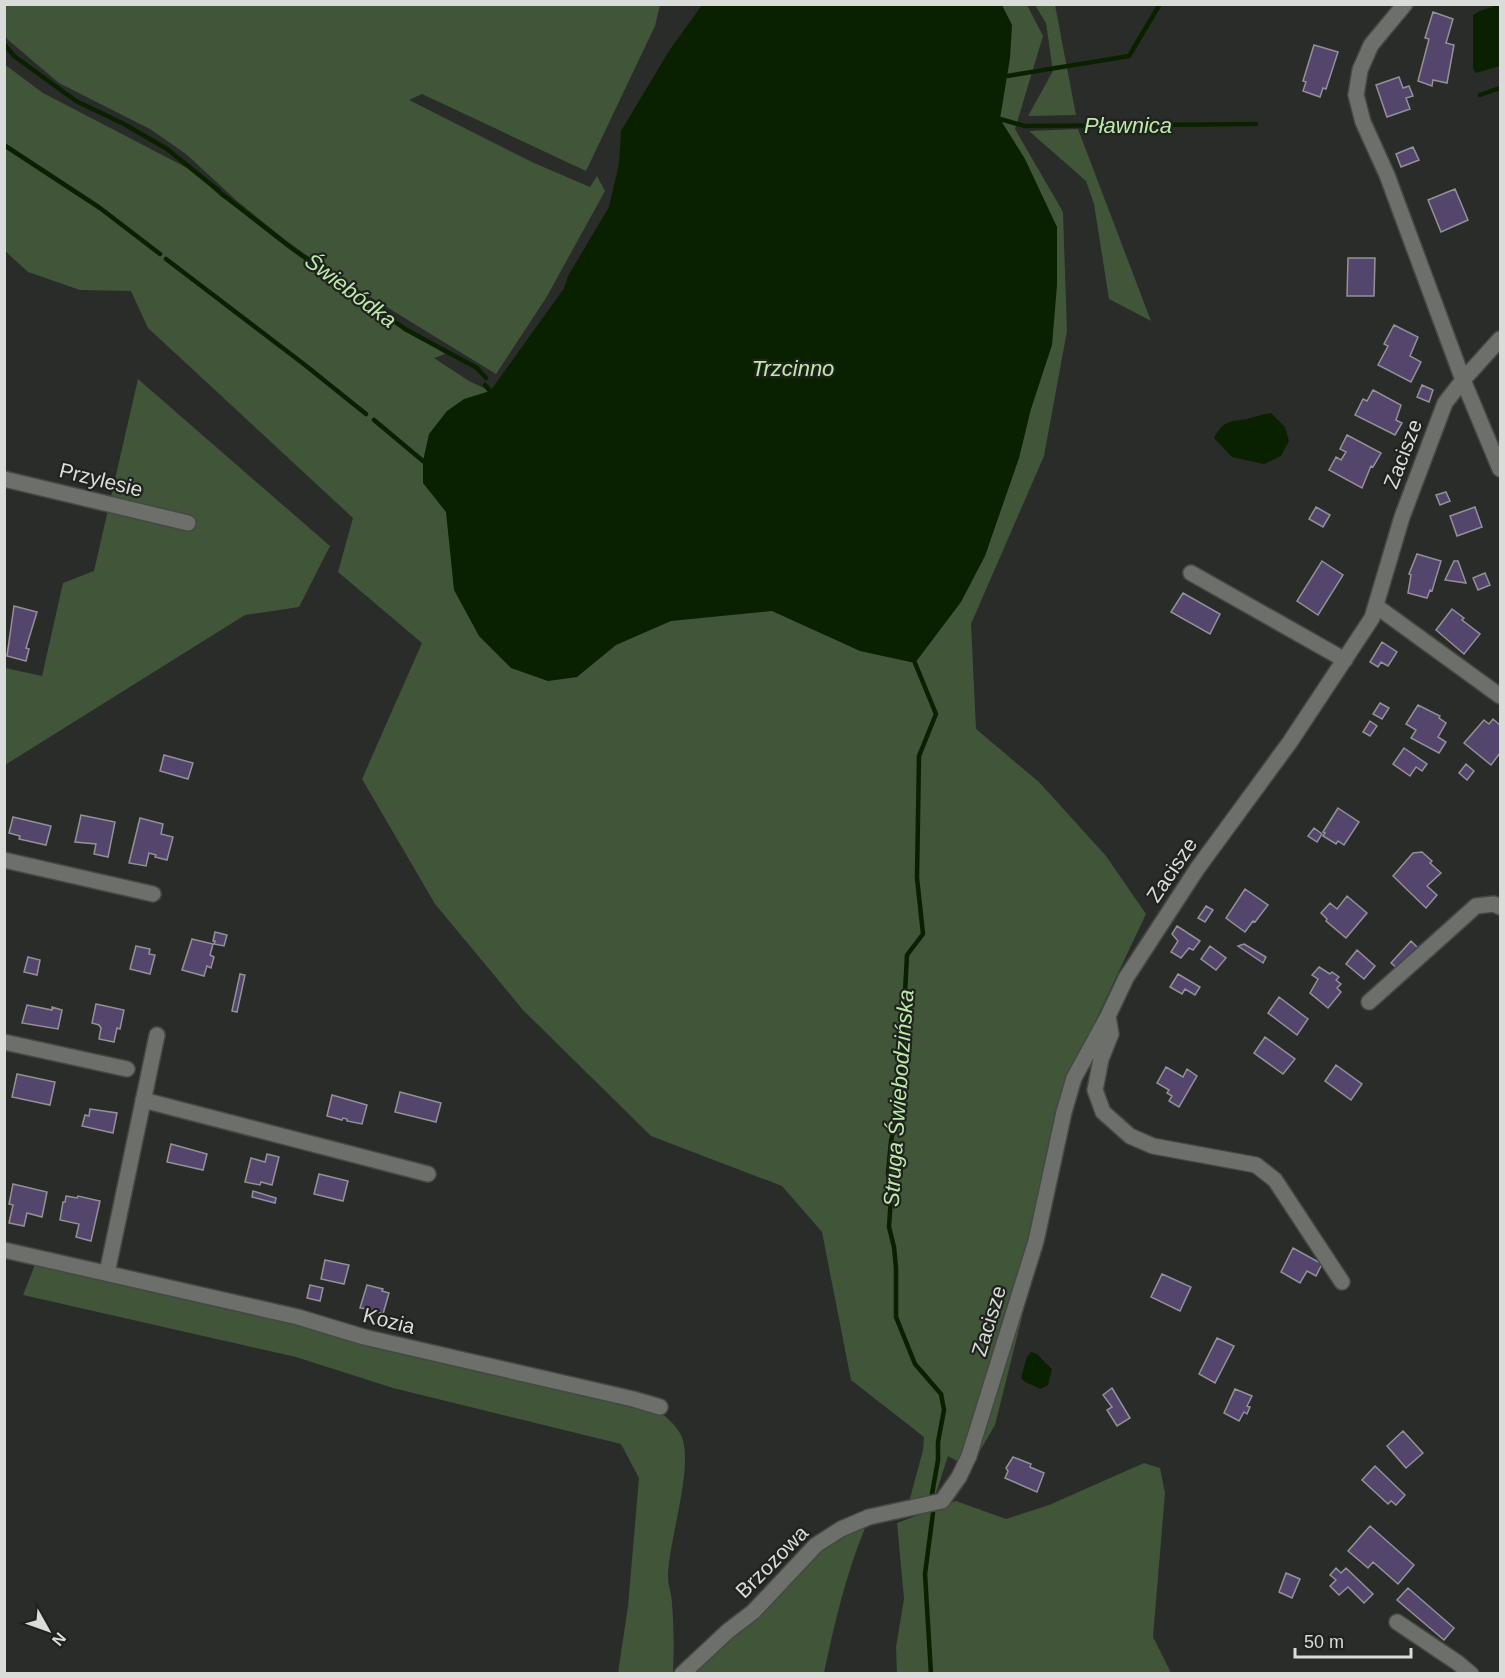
<svg xmlns="http://www.w3.org/2000/svg" width="1505" height="1678" viewBox="0 0 1505 1678" font-family="Arial,sans-serif">
<rect width="100%" height="100%" fill="#292c28"/>
<path fill="#415539" d="M4 5 5 4 660 5 655 26 586 171 422 94 409 100 534 163 590 187 597 176 605 191 546 298 496 374 336 276 288 242 237 201 186 154 150 129 59 83 7 39 5 33Z
M957 5H1027L1043 36 1015 129 1063 212 1067 331 1044 456 971 624 976 729 1039 782 1106 856 1146 914 1067 1081 1023 1313 995 1425 970 1468 948 1456 936 1493 909 1502 923 1450 924 1437 851 1380 822 1232 782 1186 651 1136 523 1010 435 904 362 779 422 643 338 572 353 518 148 328 131 291 80 290 28 272 5 251 4 64 43 93 195 172 219 195 370 303 445 354 434 358 469 381 490 391 564 288Z
M1035 5H1055L1076 115 1028 116 1053 71 1046 23Z
M1078 129 1151 321 1109 299 1094 204 1086 181 1029 131Z
M138 379 330 546 299 607 245 615 5 765V668L42 676 63 583 94 571Z
M36 1262 334 1333C386 1355 442 1362 498 1374 552 1385 605 1399 659 1411 667 1418 676 1425 681 1435 695 1465 668 1541 668 1577 668 1586 672 1595 672 1604 674 1627 674 1650 673 1673H618L628 1606 639 1478 621 1444 393 1388 296 1357 23 1295Z
M1144 1463 1160 1468 1165 1493 1153 1637 1171 1673 897 1674 896 1647 904 1599 897 1523 956 1501 1006 1519 1049 1505Z
M865 1528C846 1574 834 1625 824 1673L693 1674 816 1548 848 1530Z"/>
<path fill="#0a2100" d="M1500 4V66L1476 73 1473 69V15L1480 11Z
M702 5H1002L1012 25 1010 58 1000 119 1025 159 1057 227V285L1052 345 1031 409 1019 458 985 556 961 602 915 663 860 651 772 611 671 621 616 645 577 677 548 681 511 668 479 636 454 590 446 512 423 483V461L429 434 447 411 464 399 490 391 564 288 568 276 609 207 619 164 621 131 669 51Z
M1271 413 1285 427 1289 441 1281 456 1264 464 1232 457 1214 438C1224 420 1229 422 1247 419 1255 417 1263 414 1271 413Z
M1031 1352 1037 1354 1052 1369 1048 1385 1041 1389 1025 1382 1021 1378 1027 1357Z"/>
<g fill="none" stroke-linecap="round" stroke-linejoin="round">
<path stroke="#0a2100" stroke-width="4.5" d="M4 44 14 56 76 101 124 124 167 149 219 191
M1007 76 1129 56 1160 4
M1480 95 1500 88
M1000 119 1025 126 1256 124
M4 145 100 208 160 254
M222 194 290 247 405 329 477 368 486 378
M166 259 305 365 366 414
M485 385 490 391
M374 420 423 461
M915 663 936 714 919 756 917 878 923 934 907 955 899 1105 891 1141 888 1173 891 1197 889 1227 894 1247 896 1268V1317L915 1364 941 1394 944 1410 938 1442V1460L932 1494
M931 1674 925 1574 933 1513"/>
</g>
<path fill="#54456d" stroke="#939197" stroke-width="1.5" d="M1433 12 1453 19 1446 43 1454 45 1447 83 1433 80 1432 86 1418 81 1429 39 1425 38Z
M1314 45 1338 52 1326 89 1323 88 1320 97 1303 91 1306 82 1303 81Z
M1399 77 1403 88 1409 86 1413 96 1406 98 1410 109 1387 117 1376 85Z
M1413 147 1419 160 1401 167 1396 154Z
M1455 189 1468 220 1441 232 1428 200Z
M1348 258H1375L1374 296H1347Z
M1394 325 1418 337 1410 356 1421 362 1411 382 1378 365 1388 346 1384 344Z
M1422 385 1433 390 1429 402 1417 397Z
M1373 390 1401 405 1396 420 1402 423 1395 435 1355 415 1363 399 1367 401Z
M1347 435 1381 453 1373 467 1371 466 1362 488 1329 470 1336 457 1341 460 1346 452 1340 449Z
M1446 492 1450 501 1440 505 1436 495Z
M1316 507 1330 515 1323 527 1309 519Z
M1475 507 1482 527 1457 536 1450 516Z
M1417 554 1441 561 1432 591 1430 590 1427 598 1408 593 1411 575 1409 574Z
M1322 561 1343 575 1318 615 1297 601Z
M1454 561H1458L1466 583 1445 580Z
M1485 573 1490 585 1478 590 1473 578Z
M1183 593 1220 614 1210 634 1171 612Z
M14 606 37 612 26 648 29 649 26 661 7 656Z
M1452 609 1464 618 1462 620 1480 634 1464 654 1436 630Z
M1382 642 1397 652 1388 666 1381 662 1378 667 1370 662Z
M1380 703 1389 708 1382 719 1373 714Z
M1418 705 1440 716 1439 718 1446 723 1438 737 1446 742 1439 753 1411 738 1416 730 1406 724Z
M1493 719 1500 725V753L1491 765 1464 743 1484 720 1489 724Z
M1370 721 1377 726 1370 736 1363 732Z
M1404 748 1427 764 1422 771 1416 767 1410 776 1393 764Z
M164 755 193 763 188 779 160 771Z
M1466 764 1474 771 1467 780 1459 773Z
M1338 808 1359 822 1344 845 1338 841 1336 844 1323 836 1325 833 1323 832Z
M81 815 115 822 108 857 94 854 96 844 75 842Z
M13 817 51 826 46 845 19 839 20 836 9 833Z
M140 818 163 824 161 834 173 837 167 860 155 857 156 855 149 853 146 866 129 863Z
M1314 828 1322 834 1317 842 1308 836Z
M1422 852 1432 861 1430 863 1441 873 1427 886 1437 895 1426 908 1393 876 1413 853Z
M1245 889 1268 905 1255 922 1253 921 1245 932 1226 918Z
M1347 896 1367 913 1346 938 1326 921 1327 919 1321 913 1330 903 1337 909Z
M1206 906 1213 910 1205 922 1198 918Z
M1177 926 1200 941 1193 950 1189 948 1181 958 1171 952 1178 941 1172 934Z
M215 932 227 935 224 946 214 944 215 941H213Z
M192 939 213 944 210 955 214 957 211 968 207 966 204 976 182 970Z
M1411 941 1418 948 1398 969 1391 963Z
M1244 944 1266 957 1263 963 1238 946Z
M136 946 150 949 149 954 155 955 150 974 130 969Z
M1210 946 1226 958 1216 970 1201 959Z
M1357 950 1375 966 1364 979 1346 964Z
M28 957 40 960 37 975 24 972Z
M1319 967 1330 974 1332 972 1339 977 1336 980 1341 984 1337 988 1341 992 1328 1008 1310 993 1318 979 1312 975Z
M240 974 245 975 237 1012 232 1011Z
M1178 974 1200 987 1195 995 1185 989 1182 994 1170 987Z
M1279 997 1308 1019 1297 1035 1268 1013Z
M96 1004 124 1010 120 1029 117 1028 114 1042 99 1039 101 1028 99 1025 92 1023Z
M27 1005 52 1010V1007L62 1010 58 1029 22 1023Z
M1265 1037 1295 1059 1283 1074 1254 1053Z
M1336 1065 1362 1084 1351 1100 1325 1081Z
M1166 1067 1183 1077 1187 1069 1197 1076 1179 1107 1169 1101 1172 1096 1167 1093 1169 1090 1157 1083Z
M17 1074 55 1082 50 1105 12 1097Z
M400 1092 441 1103 436 1122 395 1112Z
M332 1095 367 1105 362 1124 347 1121V1119L343 1118 342 1120 327 1116Z
M90 1109 117 1113 113 1133 82 1126 85 1115 89 1116Z
M171 1144 207 1154 203 1170 167 1162Z
M267 1154 279 1157 272 1185 261 1182 260 1185 245 1182 251 1158 265 1162Z
M319 1174 348 1181 343 1201 314 1194Z
M13 1184 47 1192 42 1217 27 1213 24 1226 9 1223 13 1205 9 1204Z
M253 1191 276 1198 275 1203 252 1197Z
M66 1196 77 1198 78 1196 100 1201 91 1241 76 1237 79 1224 60 1220 63 1202H65Z
M1293 1248 1322 1264 1316 1276 1307 1271 1300 1283 1281 1272Z
M325 1260 349 1265 344 1284 321 1279Z
M1162 1274 1191 1287 1180 1311 1151 1297Z
M310 1285 323 1288 320 1301 307 1298Z
M367 1285 383 1289 382 1291 389 1293 383 1314 374 1311 373 1316 366 1314 367 1309 360 1308Z
M1217 1338 1234 1346 1215 1383 1199 1374Z
M1112 1388 1130 1418 1117 1426 1107 1410 1112 1407 1103 1395Z
M1235 1389 1252 1396 1247 1406 1250 1407 1247 1414 1244 1412 1239 1421 1224 1413Z
M1403 1431 1423 1453 1406 1468 1387 1446Z
M1013 1457 1031 1464 1030 1467 1044 1473 1037 1492 1005 1478 1008 1471 1006 1468Z
M1375 1466 1405 1495 1396 1505 1391 1501 1388 1504 1362 1480Z
M1370 1526 1414 1565 1398 1584 1373 1562 1368 1568 1348 1551Z
M1336 1568 1341 1573 1346 1568 1373 1594 1364 1603 1348 1587 1339 1595 1330 1586 1336 1580 1330 1575Z
M1286 1573 1300 1579 1292 1598 1279 1592Z
M1408 1588 1454 1628 1444 1640 1397 1600Z"/>
<g fill="none" stroke-linecap="round" stroke-linejoin="round">
<g stroke="#464845" stroke-width="18">
<path id="street" d="M1405 4 1371 45 1360 70 1356 95 1363 122 1387 175 1463 380 1500 469
M4 479 188 523
M1191 573 1345 660
M1376 606 1500 696
M4 860 153 894
M1369 1002 1476 906 1494 904 1500 907
M1108 1016 1111 1034 1101 1059 1095 1090 1103 1112 1130 1136 1153 1146 1256 1165 1275 1180 1342 1282
M4 1042 127 1069
M143 1100 428 1174
M4 1250 298 1317 364 1337 633 1399 660 1407
M107 1273 157 1035
M1397 1622 1458 1663 1471 1674
M682 1674 728 1631 753 1612 816 1545 841 1529 869 1517 942 1501 959 1477 969 1456 1036 1241 1064 1112 1074 1078 1108 1016 1126 978 1197 869 1290 742 1372 618 1402 517 1445 403 1463 380 1500 339"/>
</g>
<use href="#street" stroke="#6c6f6a" stroke-width="15"/>
</g>
<g text-anchor="middle" stroke-width="4.5" stroke-linejoin="round" paint-order="stroke">
<g font-size="21" fill="#dadcd9" stroke="#20221e">
<text transform="translate(1403 454) rotate(-69)" y="7">Zacisze</text>
<text transform="translate(101 480) rotate(14)" y="7">Przylesie</text>
<text transform="translate(1172 870) rotate(-56)" y="7">Zacisze</text>
<text transform="translate(389 1321) rotate(14)" y="7">Kozia</text>
<text transform="translate(989 1321) rotate(-73)" y="7">Zacisze</text>
<text transform="translate(772 1562) rotate(-45)" y="7">Brzozowa</text>
</g>
<g font-size="22" font-style="italic" fill="#bdeaaa" stroke="#20221e">
<text x="1128" y="133">Pławnica</text>
<text transform="translate(351 290) rotate(37)" y="8">Świebódka</text>
<text x="793" y="376">Trzcinno</text>
<text transform="translate(898 1098) rotate(-86)" y="8">Struga Świebodzińska</text>
</g>
</g>
<rect width="1505" height="1678" fill="none" stroke="#dadcd9" stroke-width="12"/>
<g transform="translate(48 1630) rotate(130)" stroke="#20221e" stroke-width="4.5" paint-order="stroke">
<path d="M0-4.5L10 22L0 15L-10 22Z" fill="#dadcd9"/>
<text y="-9" font-size="16" font-weight="bold" text-anchor="middle" fill="#dadcd9">N</text>
</g>
<path d="M1295 1648v9h116v-9" fill="none" stroke="#dadcd9" stroke-width="3"/>
<text x="1304" y="1648" font-size="18" fill="#dadcd9" stroke="#20221e" stroke-width="4.5" paint-order="stroke">50 m</text>
</svg>
